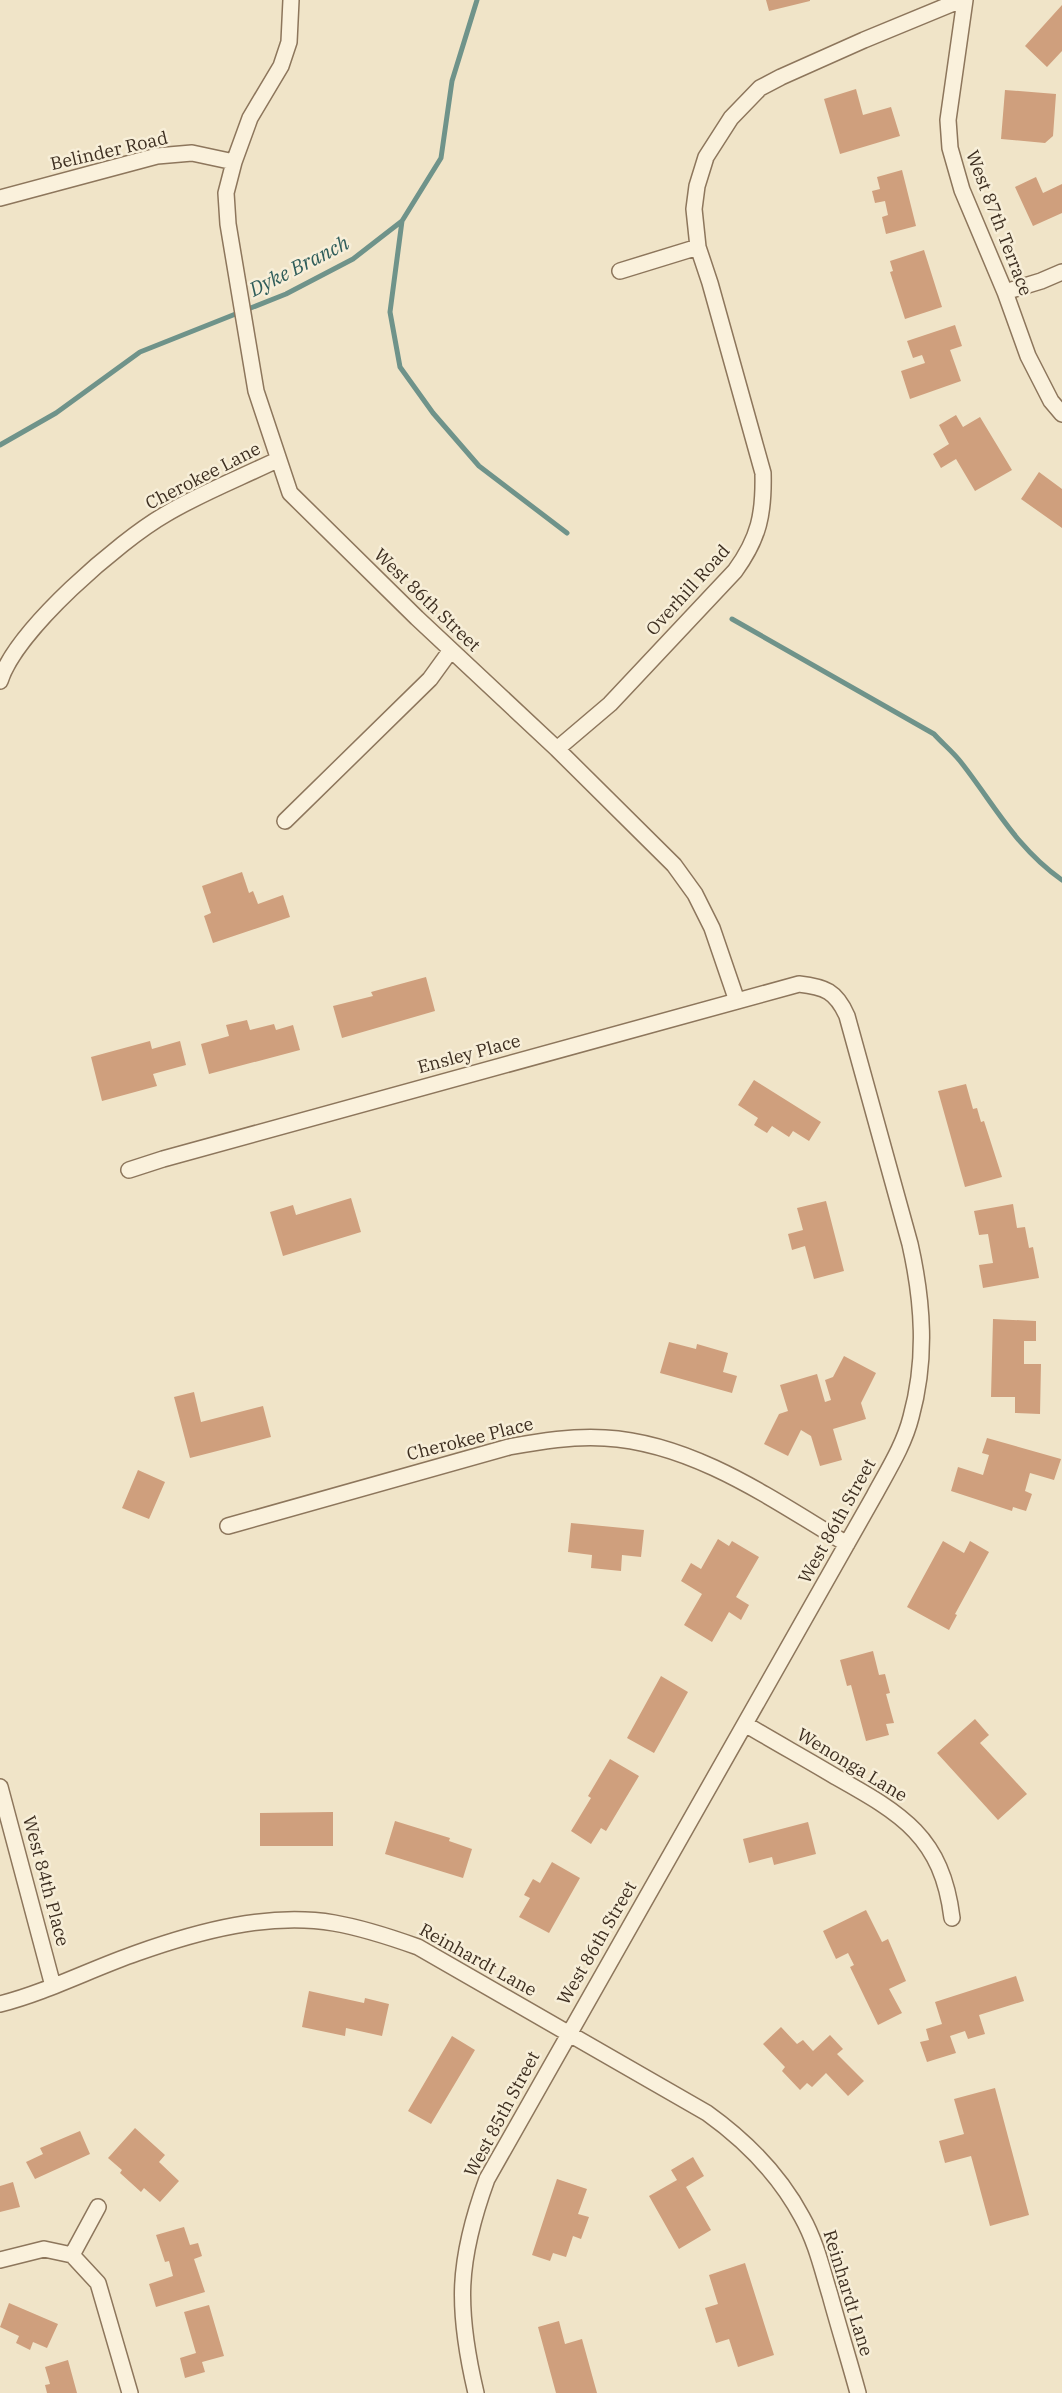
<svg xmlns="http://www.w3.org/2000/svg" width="1062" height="2393" viewBox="0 0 1062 2393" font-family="'IBM Plex Serif',serif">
<rect width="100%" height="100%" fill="#f0e4c8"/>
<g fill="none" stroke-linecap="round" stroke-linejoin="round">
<path stroke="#6f938a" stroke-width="5" d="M402 221 390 312 400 367 433 413 479 466 567 533
M0 445 56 413 140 352 286 294 353 259 402 221 441 158 452 81 477 0
M732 619 934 734C942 743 952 751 960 761 994 804 1016 848 1062 880"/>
</g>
<path fill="#cf9f7d" d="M766 0H810V1L769 11Z
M1062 5V51L1047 67 1025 46Z
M856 89 863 115 891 107 900 136 840 154 824 99Z
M1005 90 1056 94 1053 136 1045 143 1001 139Z
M902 170 916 226 886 234 882 217 888 215 885 201 875 203 872 191 880 189 877 177Z
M1036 177 1043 193 1062 184V213L1033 226 1015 187Z
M924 250 942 307 905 319 890 272 893 271 890 261Z
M955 325 962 346 950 350 961 381 910 399 901 371 925 363 922 355 913 358 907 341Z
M956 415 963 427 980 417 1012 470 975 491 956 459 941 468 933 454 949 444 939 425Z
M1039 472 1062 489V528L1021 499Z
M242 872 249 893 253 891 258 904 283 895 290 917 213 943 204 916 211 913 202 886Z
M426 977 435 1011 342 1038 333 1006 373 996 371 992Z
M247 1020 250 1030 274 1024 276 1030 293 1025 300 1050 209 1074 201 1044 229 1036 226 1025Z
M150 1041 152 1049 180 1041 186 1065 153 1074 157 1086 102 1101 91 1057Z
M754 1080 821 1122 809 1141 793 1131 789 1137 772 1126 767 1133 754 1125 758 1118 738 1105Z
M966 1084 973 1109 977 1108 981 1122 984 1121 1002 1177 965 1187 938 1091Z
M351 1198 361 1232 283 1256 270 1212 293 1205 296 1215Z
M826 1201 844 1271 814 1279 805 1246 792 1250 788 1234 803 1230 797 1208Z
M1013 1204 1017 1228 1025 1227 1029 1248 1033 1247 1039 1278 983 1288 979 1265 993 1263 988 1234 979 1235 974 1211Z
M993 1319 1036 1321V1341H1024V1364H1041L1040 1414 1015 1413V1397H991Z
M669 1342 696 1349 697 1344 728 1353 723 1372 737 1376 732 1393 660 1373Z
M844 1356 876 1373 861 1403 866 1419 833 1429 842 1460 820 1466 811 1436 801 1430 788 1456 764 1444 779 1414 788 1411 780 1385 817 1374 825 1402 831 1400 825 1380 833 1377Z
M194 1392 201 1422 263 1406 271 1437 190 1458 174 1397Z
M987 1438 1061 1459 1054 1480 1030 1473 1025 1491 1032 1494 1026 1511 1013 1507 1012 1511 951 1491 958 1467 983 1475 989 1455 982 1453Z
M138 1470 165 1482 149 1519 122 1508Z
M571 1523 644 1530 641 1557 622 1555 621 1571 591 1568 592 1555 568 1552Z
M718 1539 729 1546 732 1541 759 1557 736 1597 749 1605 741 1620 729 1612 712 1642 684 1625 702 1594 681 1581 691 1563 701 1569Z
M943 1541 964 1553 970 1541 989 1552 955 1614 957 1615 949 1630 907 1607Z
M873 1651 879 1675 885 1674 890 1693 886 1694 894 1723 886 1724 889 1735 866 1741 851 1685 847 1686 840 1660Z
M661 1676 688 1692 654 1753 627 1738Z
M975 1719 989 1735 980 1743 1027 1794 998 1820 937 1753Z
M610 1759 639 1776 606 1831 601 1828 591 1844 571 1831 591 1798 588 1796Z
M333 1812V1846H260V1813Z
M395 1821 450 1838 449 1841 472 1849 463 1878 385 1854Z
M808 1822 816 1854 774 1865 772 1857 749 1863 743 1839Z
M552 1862 580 1878 549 1933 519 1917 530 1898 524 1895 533 1879 540 1883Z
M866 1910 882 1942 888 1939 906 1981 889 1989 902 2013 878 2025 850 1967 854 1965 848 1953 836 1959 823 1931Z
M1016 1976 1024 2001 979 2015 985 2034 968 2039 965 2031 950 2036 956 2053 927 2062 920 2042 929 2040 926 2029 942 2024 935 2002Z
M309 1991 364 2003 365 1998 389 2004 382 2036 346 2028 345 2036 302 2027Z
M781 2027 797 2044 803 2040 813 2051 830 2035 843 2049 837 2054 864 2081 848 2096 826 2073 812 2087 807 2083 800 2090 782 2071 785 2067 763 2044Z
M452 2036 475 2050 431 2124 408 2111Z
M995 2088 1029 2215 990 2226 971 2156 945 2163 939 2141 964 2134 954 2099Z
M135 2128 165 2155 159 2162 179 2181 160 2202 144 2188 141 2192 120 2173 122 2170 108 2158Z
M80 2131 90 2154 35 2179 26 2162 43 2154 40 2148Z
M693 2157 704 2176 686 2187 711 2230 679 2249 649 2196 677 2180 671 2170Z
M557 2179 587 2189 578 2214 589 2217 581 2239 573 2236 566 2257 553 2253 550 2261 532 2255Z
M13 2182 20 2207 0 2212V2186Z
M184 2227 190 2245 198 2243 202 2256 194 2259 205 2292 156 2307 149 2284 173 2276 169 2261 165 2262 156 2235Z
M745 2263 774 2355 738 2367 729 2339 716 2343 705 2308 718 2304 709 2275Z
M9 2303 58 2324 47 2348 33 2342 30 2350 16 2343 19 2336 0 2327Z
M209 2305 224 2356 202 2362 205 2372 185 2378 180 2358 196 2353 184 2312Z
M559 2321 565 2344 582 2339 597 2393H556L538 2327Z
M68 2360 77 2393H47L45 2385 50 2384 45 2367Z"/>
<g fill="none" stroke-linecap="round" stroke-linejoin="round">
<g stroke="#8d765c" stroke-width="18">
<path id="minor" d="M291 0 289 42 281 66 250 118 234 162 226 193 228 224 256 391 290 493 417 618 557 749 674 865 695 894 712 928 737 1001
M965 0 948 120 950 148 962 190 1005 292 1028 356 1051 401 1062 414
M0 198 157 156 192 153 234 162
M620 271 698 247
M1005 292 1041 281 1062 272
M0 681C16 630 119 541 166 514 201 493 240 478 277 460
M557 749 610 704 735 571C759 538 764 514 763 473L710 283 698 247 694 209 697 186 706 157 731 118 760 88 781 77 864 40 961 0
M285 821 430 679 451 650
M129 1170 163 1159 799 984C825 987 836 991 847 1016L910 1244C923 1302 927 1359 911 1417 904 1445 888 1470 874 1496L487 2179C457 2261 456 2308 476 2393
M228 1526 509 1447C541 1441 573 1436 605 1438 694 1443 773 1500 847 1544
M745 1724C775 1742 806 1759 836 1777 902 1814 942 1837 952 1918
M0 1787 53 1986
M0 2004C47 1992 91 1969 137 1953 199 1931 269 1912 334 1923 363 1928 390 1937 418 1947L707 2113C746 2141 779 2174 802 2217 816 2242 822 2269 830 2295 839 2328 849 2360 858 2393
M72 2255 98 2283 130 2393
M72 2255 98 2207
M0 2260 44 2249 72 2255"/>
</g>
<use href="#minor" stroke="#faf1dc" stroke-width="15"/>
</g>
<g text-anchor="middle" stroke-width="5" stroke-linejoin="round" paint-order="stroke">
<g font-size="18" fill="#3d2e20" stroke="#f7eed8">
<text transform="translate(109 151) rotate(-13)" y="6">Belinder Road</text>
<text transform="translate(999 223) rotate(69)" y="6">West 87th Terrace</text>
<text transform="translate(203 476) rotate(-27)" y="6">Cherokee Lane</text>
<text transform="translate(688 590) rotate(-48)" y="6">Overhill Road</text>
<text transform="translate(427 600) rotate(44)" y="6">West 86th Street</text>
<text transform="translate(469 1054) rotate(-15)" y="6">Ensley Place</text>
<text transform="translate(470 1439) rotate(-14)" y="6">Cherokee Place</text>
<text transform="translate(837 1521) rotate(-61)" y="6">West 86th Street</text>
<text transform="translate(852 1765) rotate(31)" y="6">Wenonga Lane</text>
<text transform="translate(46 1881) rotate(75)" y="6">West 84th Place</text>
<text transform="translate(597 1943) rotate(-60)" y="6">West 86th Street</text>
<text transform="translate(478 1960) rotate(29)" y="6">Reinhardt Lane</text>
<text transform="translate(502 2114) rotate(-62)" y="6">West 85th Street</text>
<text transform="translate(848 2293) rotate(73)" y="6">Reinhardt Lane</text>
</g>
<g font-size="20" font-style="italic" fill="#2f5d5a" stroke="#f7eed8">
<text transform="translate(299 266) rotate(-27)" y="7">Dyke Branch</text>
</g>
</g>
</svg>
